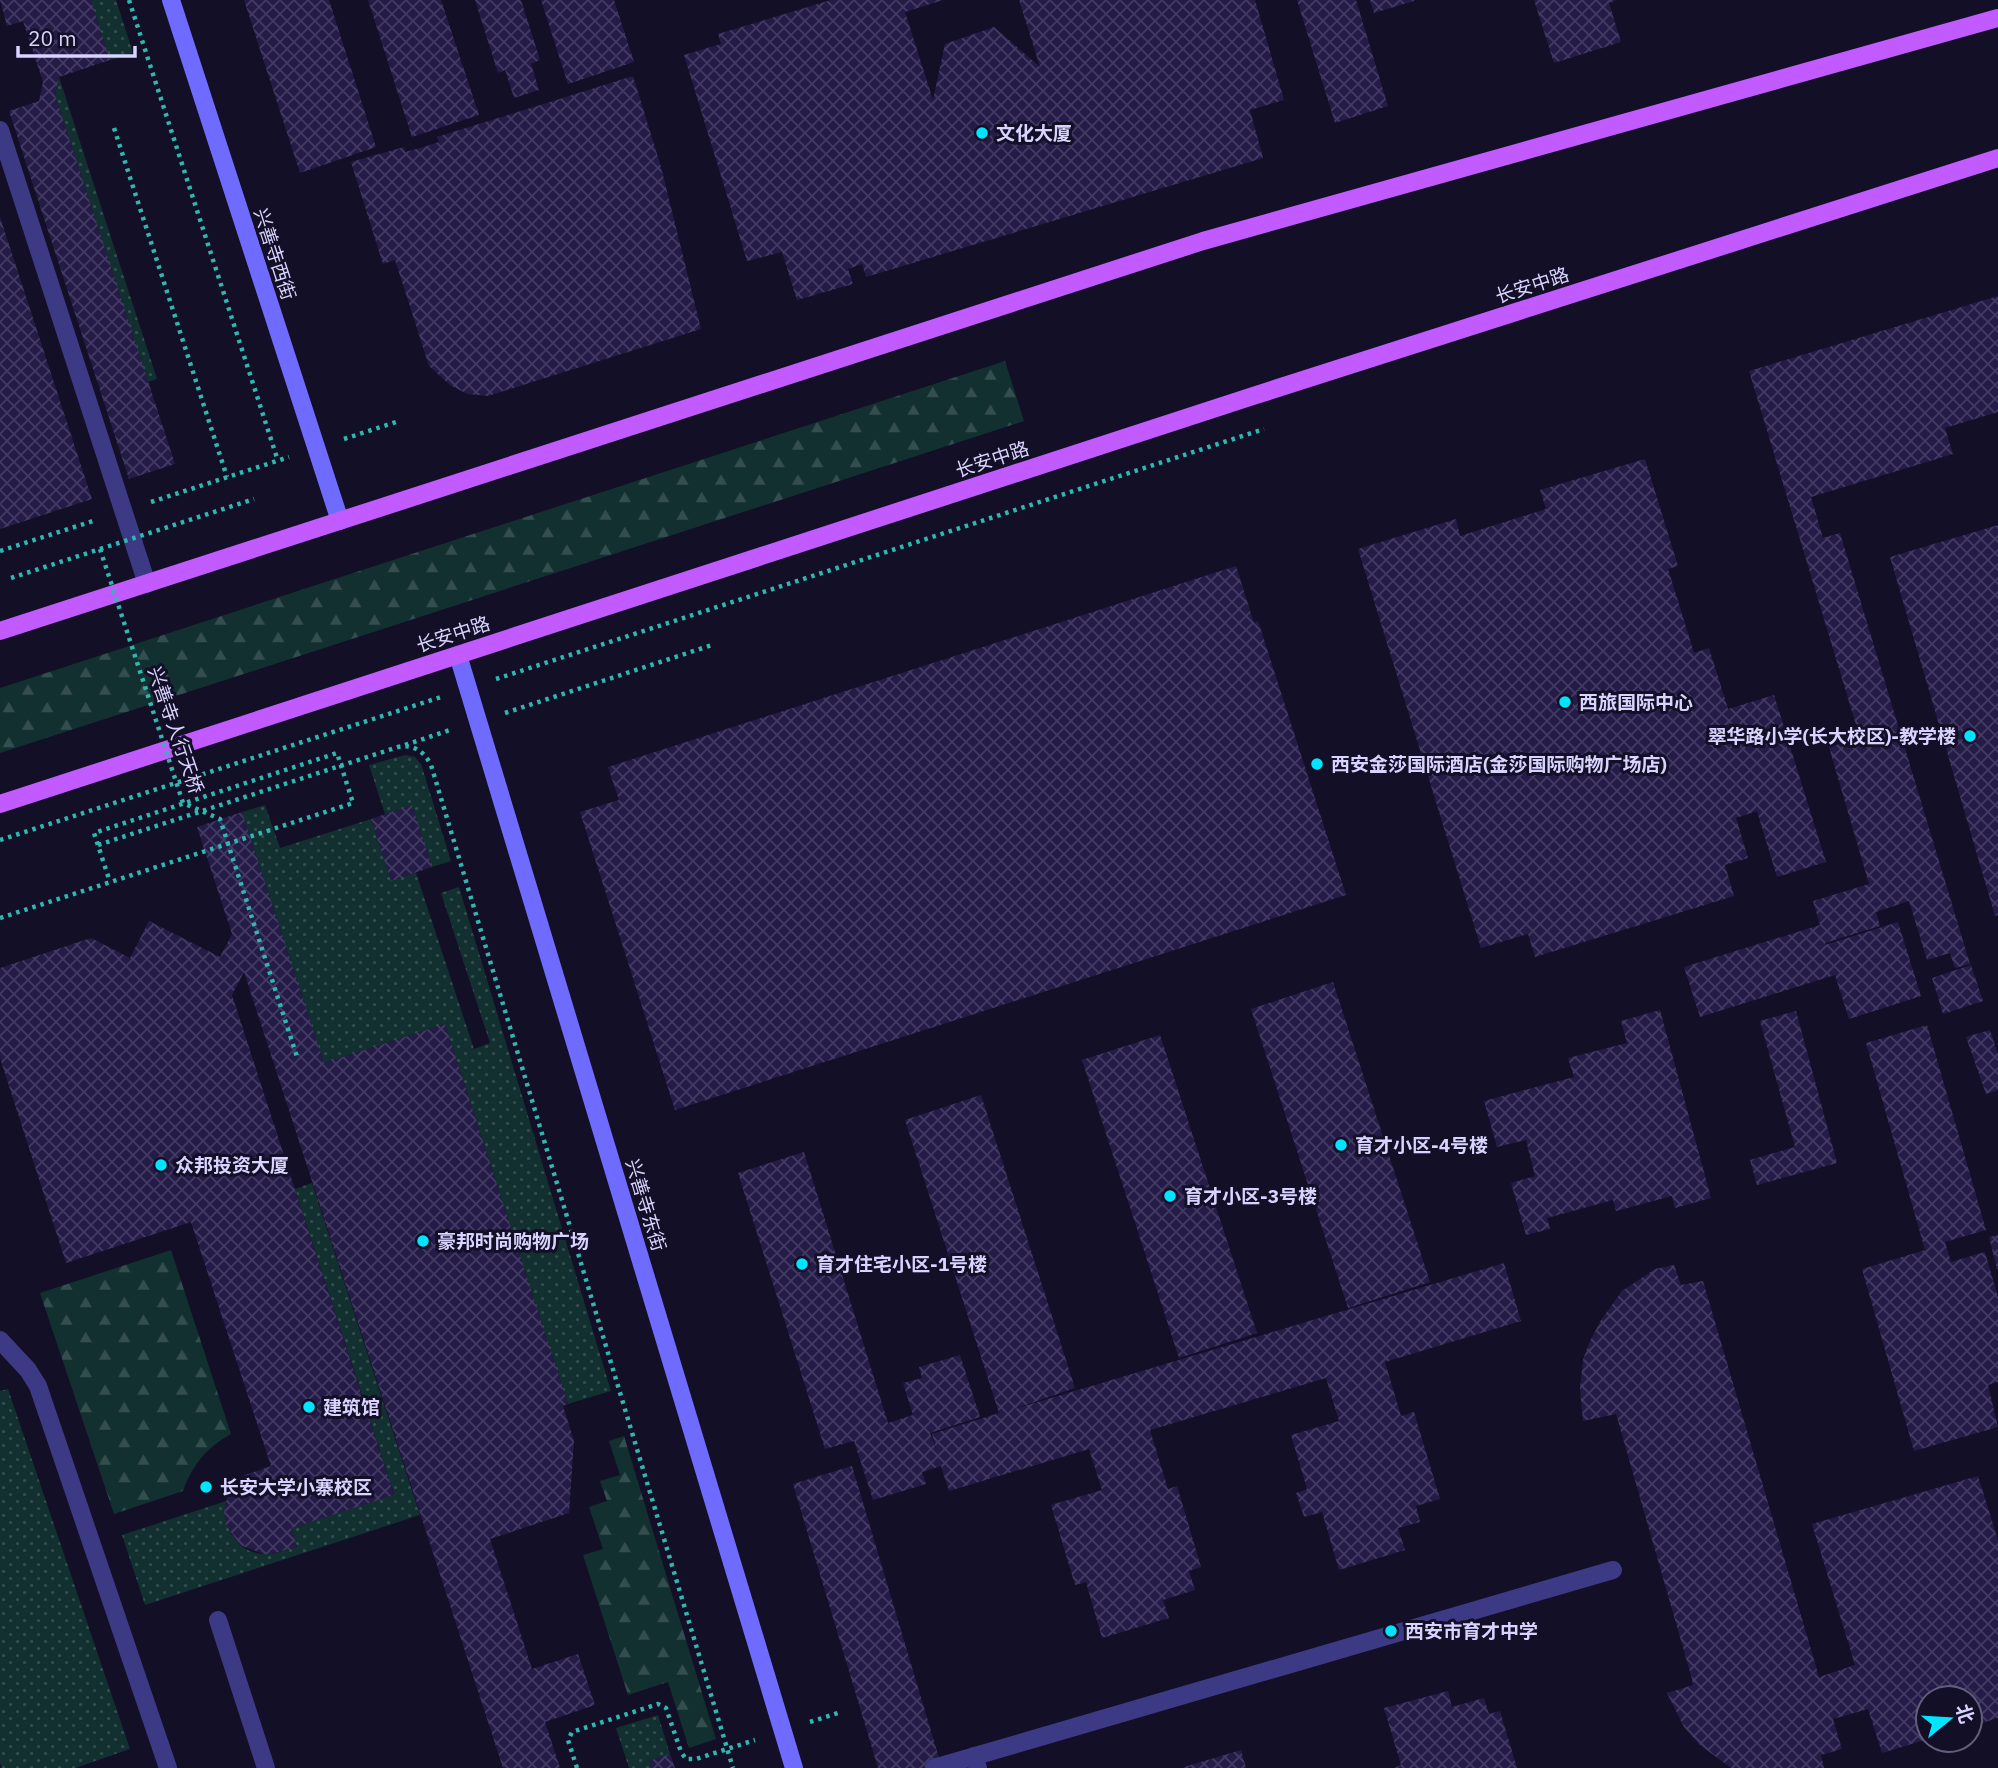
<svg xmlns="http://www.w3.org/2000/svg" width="1998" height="1768" viewBox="0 0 1998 1768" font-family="'IBM Plex Sans','Noto Sans SC',sans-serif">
<defs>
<pattern id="green-dots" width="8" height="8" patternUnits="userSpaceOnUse" patternTransform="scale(1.75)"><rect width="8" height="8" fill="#12302f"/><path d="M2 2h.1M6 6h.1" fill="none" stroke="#344d4e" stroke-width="1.8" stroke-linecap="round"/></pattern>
<pattern id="forest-firs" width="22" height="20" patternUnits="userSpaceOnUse" patternTransform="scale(1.75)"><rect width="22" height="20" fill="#12302f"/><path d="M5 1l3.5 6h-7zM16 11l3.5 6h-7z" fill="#344d4e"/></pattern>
<pattern id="building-cross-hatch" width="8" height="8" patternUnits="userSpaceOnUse" patternTransform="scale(1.75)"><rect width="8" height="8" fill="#241b47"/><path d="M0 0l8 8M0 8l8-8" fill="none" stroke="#433b63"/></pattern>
</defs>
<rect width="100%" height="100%" fill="#130f26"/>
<path fill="url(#green-dots)" d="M91 0H116L133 53 110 60Z
M59 77 157 379 148 382 55 95Z
M405 755 415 757 421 764 451 861 432 867 412 806 385 814 369 765Z
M265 805 280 848 371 819 391 880 416 873 474 1049 490 1043 441 893 459 887 611 1391 568 1404 445 1024 324 1063 242 812Z
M312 1183 420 1515 145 1605 122 1535 226 1501C222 1528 238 1556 269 1554 278 1553 288 1549 297 1547L291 1528 394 1494 295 1189Z
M8 1389 130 1749 75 1768H2L0 1763V1391Z
M658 1715 670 1754 649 1761 651 1768H629L616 1728Z"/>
<path fill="url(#forest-firs)" d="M1005 361 1024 421 0 753V688Z
M171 1250 231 1434C206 1448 193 1464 183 1491L114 1514 40 1293Z
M624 1436 716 1739 689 1748 668 1682 628 1695 583 1555 603 1549 589 1507 607 1501 600 1481 620 1475 609 1441Z"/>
<path fill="url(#building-cross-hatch)" d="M0 0H91L110 60 59 77 55 95 175 464 129 479 9 111 39 101 43 82 23 21 7 26Z
M244 0H329L376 147 300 173Z
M368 0H441L479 115 412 137Z
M475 0H521L540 60 531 64 539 90 514 98 505 70 498 73Z
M541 0H614L634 62 568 84Z
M831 0H943L905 12 933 100 945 44 994 27 1040 67 1019 0H1255L1284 100 1250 110 1263 158 866 277 862 264 848 269 853 284 797 300 782 252 747 261 684 55 721 44 718 34Z
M1297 0H1356L1388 106 1335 123Z
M1370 0H1414V1L1374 13Z
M1534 0H1617L1609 3 1621 42 1554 63Z
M633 76 661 167 701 329 488 396 467 394 450 385 429 366 395 260 383 264 351 162 404 147 405 152 427 146 439 142 437 137Z
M0 217 92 499 0 529Z
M1998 296V412L1945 428 1953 454 1811 497 1823 538 1840 533 1970 964 1955 968 1950 953 1927 960 1909 901 1876 912 1880 926 1825 943V945L1898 922 1921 996 1849 1019 1835 975 1700 1017 1684 967 1820 925 1813 901 1869 884 1829 747 1860 738 1749 371Z
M1645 459 1678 566 1668 569 1694 653 1709 648 1728 709 1774 695 1826 862 1777 877 1757 811 1736 818 1748 858 1725 865 1734 896 1535 957 1528 934 1481 948 1358 549 1456 519 1460 536 1546 509 1540 490Z
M1998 525V915L1995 916 1890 557Z
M1236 566 1254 623 1258 621 1346 895 675 1110 580 812 619 800 608 767Z
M412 805 432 867 391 881 371 819Z
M242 812 324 1063 445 1024 568 1404 563 1406 574 1441 569 1513 490 1539 532 1669 578 1654 595 1705 545 1722 560 1768H503L244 972 232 995 394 1495 291 1528 297 1547 271 1554H263L240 1545 226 1525 224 1513 228 1493 245 1475 271 1466 191 1222 66 1263 0 1058V968L91 938 130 958 149 921 220 957 232 934 197 827Z
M1971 965 1983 1001 1943 1014 1932 978Z
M1333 982 1430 1282 1348 1308 1251 1009Z
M1660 1010 1711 1198 1675 1208 1672 1196 1616 1211 1613 1200 1547 1218 1550 1229 1526 1235 1511 1183 1535 1176 1526 1140 1497 1147 1484 1101 1574 1077 1568 1058 1627 1043 1621 1021Z
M1796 1011 1837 1163 1757 1185 1750 1160 1795 1147 1760 1021Z
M1927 1025 1986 1230 1945 1242 1951 1262 1985 1252 1998 1297V1382L1988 1385 1998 1427 1914 1451 1862 1269 1925 1250 1866 1043Z
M1990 1030 1998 1054V1090L1986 1094 1966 1037Z
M1160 1035 1257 1333 1179 1358 1082 1060Z
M981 1095 1075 1388 1008 1411 1504 1263 1521 1321 1385 1362 1401 1416 1414 1412 1440 1499 1416 1506 1420 1522 1398 1528 1405 1550 1339 1570 1322 1512 1304 1517 1296 1493 1307 1489 1291 1435 1339 1421 1326 1378 1150 1430 1168 1489 1177 1486 1201 1567 1189 1571 1195 1590 1163 1600 1169 1618 1102 1638 1086 1582 1075 1585 1051 1505 1102 1490 1089 1449 949 1491 941 1466 922 1472 926 1484 873 1500 854 1441 825 1449 738 1173 804 1152 888 1423 913 1415 903 1383 922 1378 919 1367 960 1355 980 1417 930 1433 937 1452 932 1434 999 1413 905 1120Z
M1998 1235V1269H1997L1989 1237Z
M1674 1265 1681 1285 1703 1281 1819 1677 1855 1665 1812 1524 1978 1476 1998 1540V1718L1970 1727V1698H1928V1739L1882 1753 1868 1709 1833 1719 1842 1749 1821 1755 1824 1768H1731L1700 1745 1684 1727 1667 1693 1693 1685 1692 1679 1616 1414 1583 1421 1580 1389 1583 1360 1589 1343 1601 1320 1622 1291 1655 1269Z
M852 1466 942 1768H878L793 1484Z
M1448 1691 1452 1707 1484 1698 1489 1714 1500 1711 1517 1768H1394L1401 1765 1384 1708Z
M1241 1750 1246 1768H1184V1767Z
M670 1754 675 1768H651L649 1761Z"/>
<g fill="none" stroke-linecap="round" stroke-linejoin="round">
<path stroke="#2fb8b0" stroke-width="4.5" stroke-dasharray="3.5 5" stroke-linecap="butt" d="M129 0 278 461
M114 128 227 477
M344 439 396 422
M151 502 289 457
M0 551 96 520
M496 679 1264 429
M505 713 712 645
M405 745 450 730
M0 840 441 697
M98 845 398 747C413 744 424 751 431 765L733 1768
M0 918 353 803 337 753 94 833 110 882
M810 1722 841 1712
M577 1768 568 1740 572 1732 658 1704 666 1708 681 1752 686 1759H696L755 1740"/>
<path stroke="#3d3a85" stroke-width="18" d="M218 1620 266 1768
M934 1768 1613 1570"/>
<path stroke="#3d3a85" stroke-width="18" d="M0 130 147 584
M0 1340 28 1370 38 1386 168 1768
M974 1756 978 1768"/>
<path stroke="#6f6bff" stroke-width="18" d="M171 0 340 521
M458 655 794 1768"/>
<path stroke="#c25bff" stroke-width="18" d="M0 631 1203 241 1998 18
M0 804 1253 396 1998 158"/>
<path stroke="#2fb8b0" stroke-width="4.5" stroke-dasharray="3.5 5" stroke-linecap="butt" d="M100 549 183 803 220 819 298 1060
M11 578 254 499"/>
</g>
<g fill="#00e5ff" stroke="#130f26" stroke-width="2.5">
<circle cx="982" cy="133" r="7"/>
<circle cx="1565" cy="702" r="7"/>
<circle cx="1970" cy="736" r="7"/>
<circle cx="1317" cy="764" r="7"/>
<circle cx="1341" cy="1145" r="7"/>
<circle cx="161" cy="1165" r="7"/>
<circle cx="1170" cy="1196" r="7"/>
<circle cx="423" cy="1241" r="7"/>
<circle cx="802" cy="1264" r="7"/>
<circle cx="309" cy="1407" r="7"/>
<circle cx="206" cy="1487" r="7"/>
<circle cx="1391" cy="1631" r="7"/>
</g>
<g text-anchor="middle" stroke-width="6" stroke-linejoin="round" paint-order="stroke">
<g font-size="19" font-weight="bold" fill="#d9d4ff" stroke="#130f26" text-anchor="start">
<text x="996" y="140">文化大厦</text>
<text x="1579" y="709">西旅国际中心</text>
<text x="1956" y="743" text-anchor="end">翠华路小学(长大校区)-教学楼</text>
<text x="1331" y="771">西安金莎国际酒店(金莎国际购物广场店)</text>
<text x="1355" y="1152">育才小区-4号楼</text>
<text x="175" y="1172">众邦投资大厦</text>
<text x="1184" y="1203">育才小区-3号楼</text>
<text x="437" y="1248">豪邦时尚购物广场</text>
<text x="816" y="1271">育才住宅小区-1号楼</text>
<text x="323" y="1414">建筑馆</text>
<text x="220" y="1494">长安大学小寨校区</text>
<text x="1405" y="1638">西安市育才中学</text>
</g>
<g font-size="19" fill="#d9d4ff" stroke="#130f26">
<text transform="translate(275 254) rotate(72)" y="7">兴善寺西街</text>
<text transform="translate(1532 285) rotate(-18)" y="7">长安中路</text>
<text transform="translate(992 459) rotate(-18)" y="7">长安中路</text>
<text transform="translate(453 634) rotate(-18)" y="7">长安中路</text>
<text transform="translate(176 730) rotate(71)" y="7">兴善寺人行天桥</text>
<text transform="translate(646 1205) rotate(73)" y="7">兴善寺东街</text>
</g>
</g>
<g transform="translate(1949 1719) rotate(72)"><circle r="33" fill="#130f26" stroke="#625e7d" stroke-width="2"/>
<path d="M0-5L12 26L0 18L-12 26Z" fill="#00e5ff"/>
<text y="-10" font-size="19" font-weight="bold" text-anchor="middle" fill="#d9d4ff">北</text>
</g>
<path d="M18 46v10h117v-10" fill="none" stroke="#d9d4ff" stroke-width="3.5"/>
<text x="28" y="46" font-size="21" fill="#d9d4ff" stroke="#130f26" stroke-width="5" paint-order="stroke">20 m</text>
</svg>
